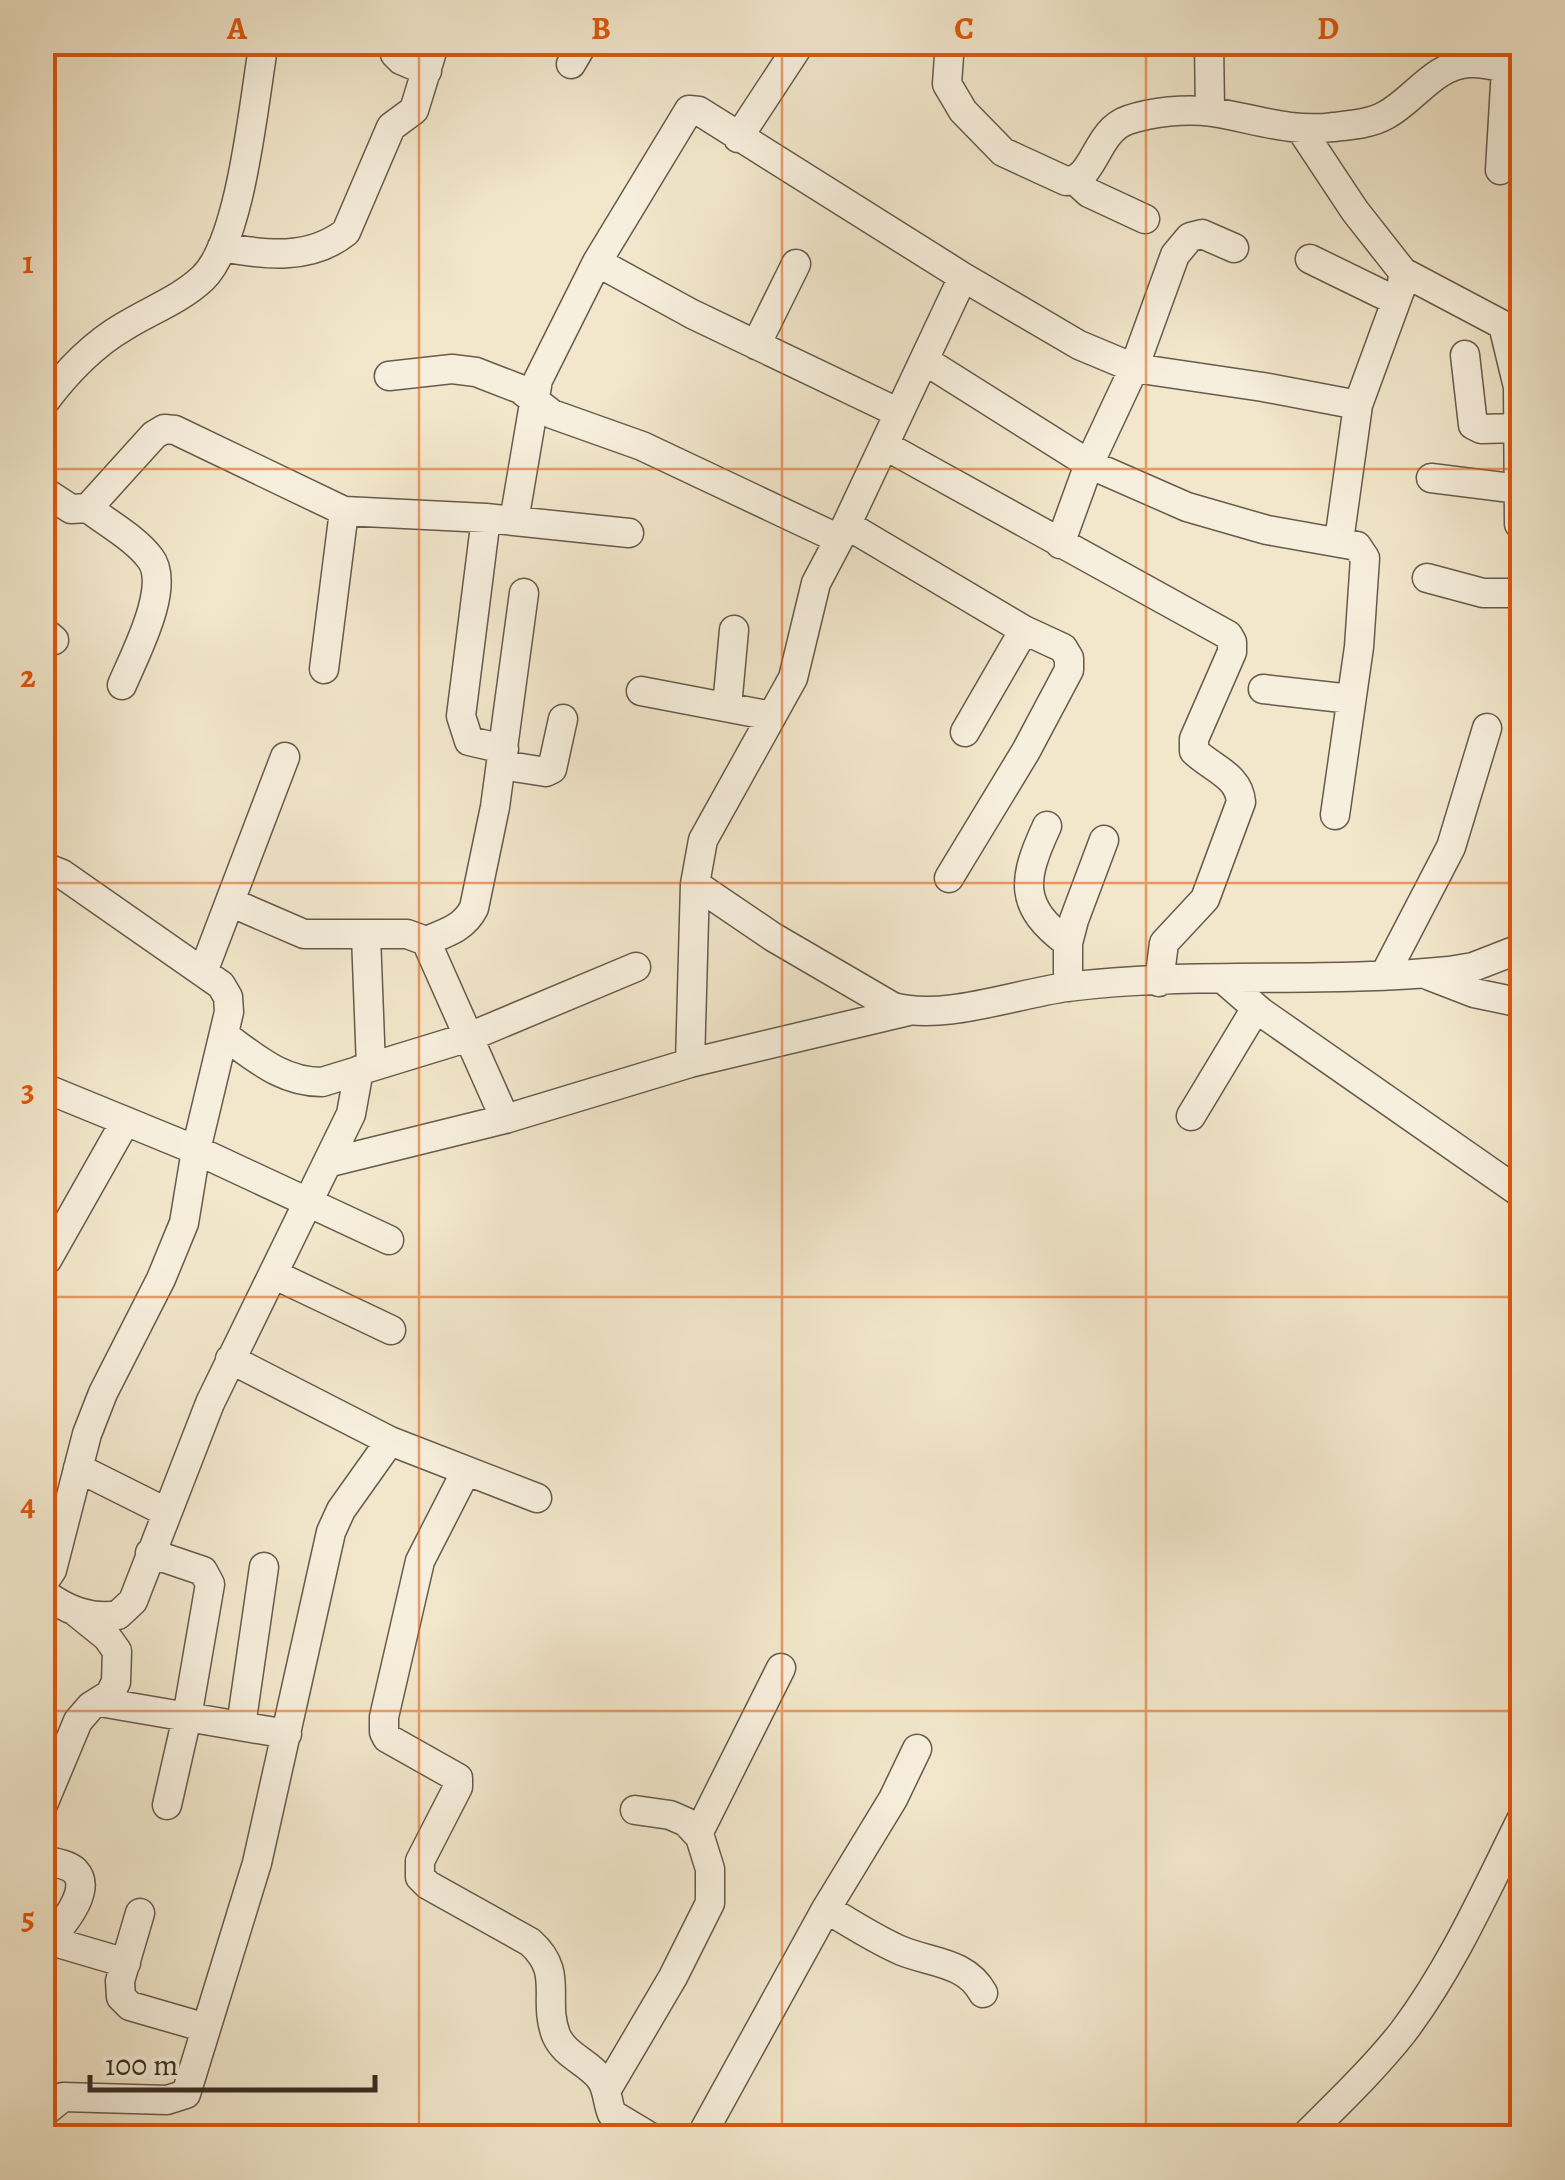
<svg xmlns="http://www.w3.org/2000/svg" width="1565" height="2180" viewBox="0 0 1565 2180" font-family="Alegreya,serif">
<rect width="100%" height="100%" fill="#f2e7cb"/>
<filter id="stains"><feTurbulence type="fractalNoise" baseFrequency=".002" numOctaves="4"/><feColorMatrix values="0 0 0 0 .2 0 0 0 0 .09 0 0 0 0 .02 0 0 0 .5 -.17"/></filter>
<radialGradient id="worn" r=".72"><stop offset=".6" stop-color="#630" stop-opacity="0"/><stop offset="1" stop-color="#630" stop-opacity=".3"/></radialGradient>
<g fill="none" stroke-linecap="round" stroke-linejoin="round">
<g stroke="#665b4c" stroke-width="31">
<path id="minor" d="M397 42 395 54 401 60 427 71
M950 42 947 84 963 111 1003 152 1066 181C1095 181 1095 131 1128 120 1152 112 1186 108 1212 112 1252 118 1291 133 1333 127 1351 125 1370 124 1386 115 1414 100 1434 65 1469 63 1486 62 1505 68 1522 71
M1209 42 1210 111
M571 64 584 42
M1300 128 1355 211 1403 272 1402 285 1358 405 1339 541
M738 138 801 42
M1500 170 1506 68
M1076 181 1089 193 1145 219
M222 247C264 255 310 261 346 232L391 127 414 110 435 42
M1310 259 1396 301
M597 262 692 314 899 413
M1403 272 1503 325 1518 330
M1503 325 1518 387 1519 524
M756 345 796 264
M1465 355 1473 425 1481 429 1519 428
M924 360 1089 464 1187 507 1267 530 1357 546 1365 558 1359 647 1335 815
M389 376 452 369 476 372 520 389 552 414 642 446 839 539
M42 405C64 375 92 345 125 326 151 310 181 299 203 278 242 240 254 98 264 42
M884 445 1228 635 1232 642V652L1194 739V751C1211 768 1239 775 1241 802L1205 899 1164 943 1159 982
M1431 478 1519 489
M42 490 71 509 88 508 154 435 164 429 175 430 344 511 486 518 629 533
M88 508C107 523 135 538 150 558 172 586 134 656 122 685
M486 518 461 716 469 741 504 749
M514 521 538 380 597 262 689 110 699 111 963 277 1079 345 1134 368 1263 387 1358 405
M847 525 1024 630 1063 648 1069 658V670L1026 751 949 878
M1060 544 1089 464 1134 368 1175 255 1190 237 1202 234 1234 248
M1427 578 1483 593H1522
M42 630 54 640
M324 669 344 511
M1263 689 1351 699
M641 691 772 716
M727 707 734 630
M965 732 1024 630
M502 765 546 772 552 769 563 719
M1047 826C1022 880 1018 906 1068 943
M42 866 62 874 221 985 228 997 229 1012 196 1150 184 1223 161 1279 103 1393 87 1434 52 1570 42 1585
M695 884 773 937 893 1007C945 1021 1014 994 1067 987 1193 971 1323 984 1449 971L1473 967 1522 948
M230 902 304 934H407L426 941 505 1119
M366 936 371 1067
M426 941C446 933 464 928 474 908L495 807 524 593
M203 972 285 757
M1385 974 1451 847 1487 728
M1430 976 1474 993 1522 1003
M1223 979 1261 1012 1522 1194
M1068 987V943L1074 920 1104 840
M225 1036C256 1058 282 1082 322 1082L469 1037 636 967
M690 1063 695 884 703 840 793 678 816 583 844 530 963 277
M42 1087 196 1150 389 1240
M1191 1116 1256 1008
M327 1163 505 1119 690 1063 909 1011
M47 1260 125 1122
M273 1274 391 1330
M230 1359 390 1441 537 1498
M78 1468 166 1512
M466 1471 420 1561 384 1717V1732L387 1738 458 1778V1787L420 1861V1877L428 1885 530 1942C565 1973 542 1998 556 2035 565 2056 587 2061 600 2078 608 2088 607 2103 612 2114L652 2138
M150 1553 203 1571 210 1584 187 1717 167 1805
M42 1592C65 1609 89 1620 118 1615L133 1601 210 1403 351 1114 359 1070
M100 1702 287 1734
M241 1726 264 1567
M42 1807 78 1721 91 1706 110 1694 116 1682 117 1651 107 1637 76 1612
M698 1834 781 1668
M42 1860C52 1862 68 1864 75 1871 91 1888 67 1919 56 1932L58 1943 126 1963
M826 1909C851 1923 876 1940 902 1951 932 1963 966 1962 983 1993
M140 1913 120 1981 121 1997 130 2006 206 2028
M606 2091 673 1977 710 1903V1869L700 1837 686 1822 670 1815 635 1810
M42 2114 63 2097 167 2100 186 2094 257 1863 331 1532 341 1510 390 1441
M700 2138 826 1909 893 1799 917 1749
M1303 2138C1337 2104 1373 2070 1403 2032 1452 1967 1486 1890 1522 1818"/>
</g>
<use href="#minor" stroke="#f7efdd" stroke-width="28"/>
</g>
<path fill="none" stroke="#df570d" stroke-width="2.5" stroke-opacity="0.55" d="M419 42V2138M782 42V2138M1146 42V2138M42 469H1522M42 883H1522M42 1297H1522M42 1711H1522"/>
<rect width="1565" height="2180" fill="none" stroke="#f2e7cb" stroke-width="110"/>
<path d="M90 2075v15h285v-15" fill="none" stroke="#372c21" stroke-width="5"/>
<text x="105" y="2075" font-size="30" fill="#372c21" stroke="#f7efdd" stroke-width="8" paint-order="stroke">100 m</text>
<rect x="55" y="55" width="1455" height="2070" fill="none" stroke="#df570d" stroke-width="4"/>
<g font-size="32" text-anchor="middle" font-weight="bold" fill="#df570d">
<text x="237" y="39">A</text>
<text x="601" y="39">B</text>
<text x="964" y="39">C</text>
<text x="1328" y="39">D</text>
<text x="28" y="273">1</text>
<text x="28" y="687">2</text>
<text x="28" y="1101">3</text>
<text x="28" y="1515">4</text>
<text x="28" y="1929">5</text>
</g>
<rect width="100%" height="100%" filter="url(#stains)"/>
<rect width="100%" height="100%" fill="url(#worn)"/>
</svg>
